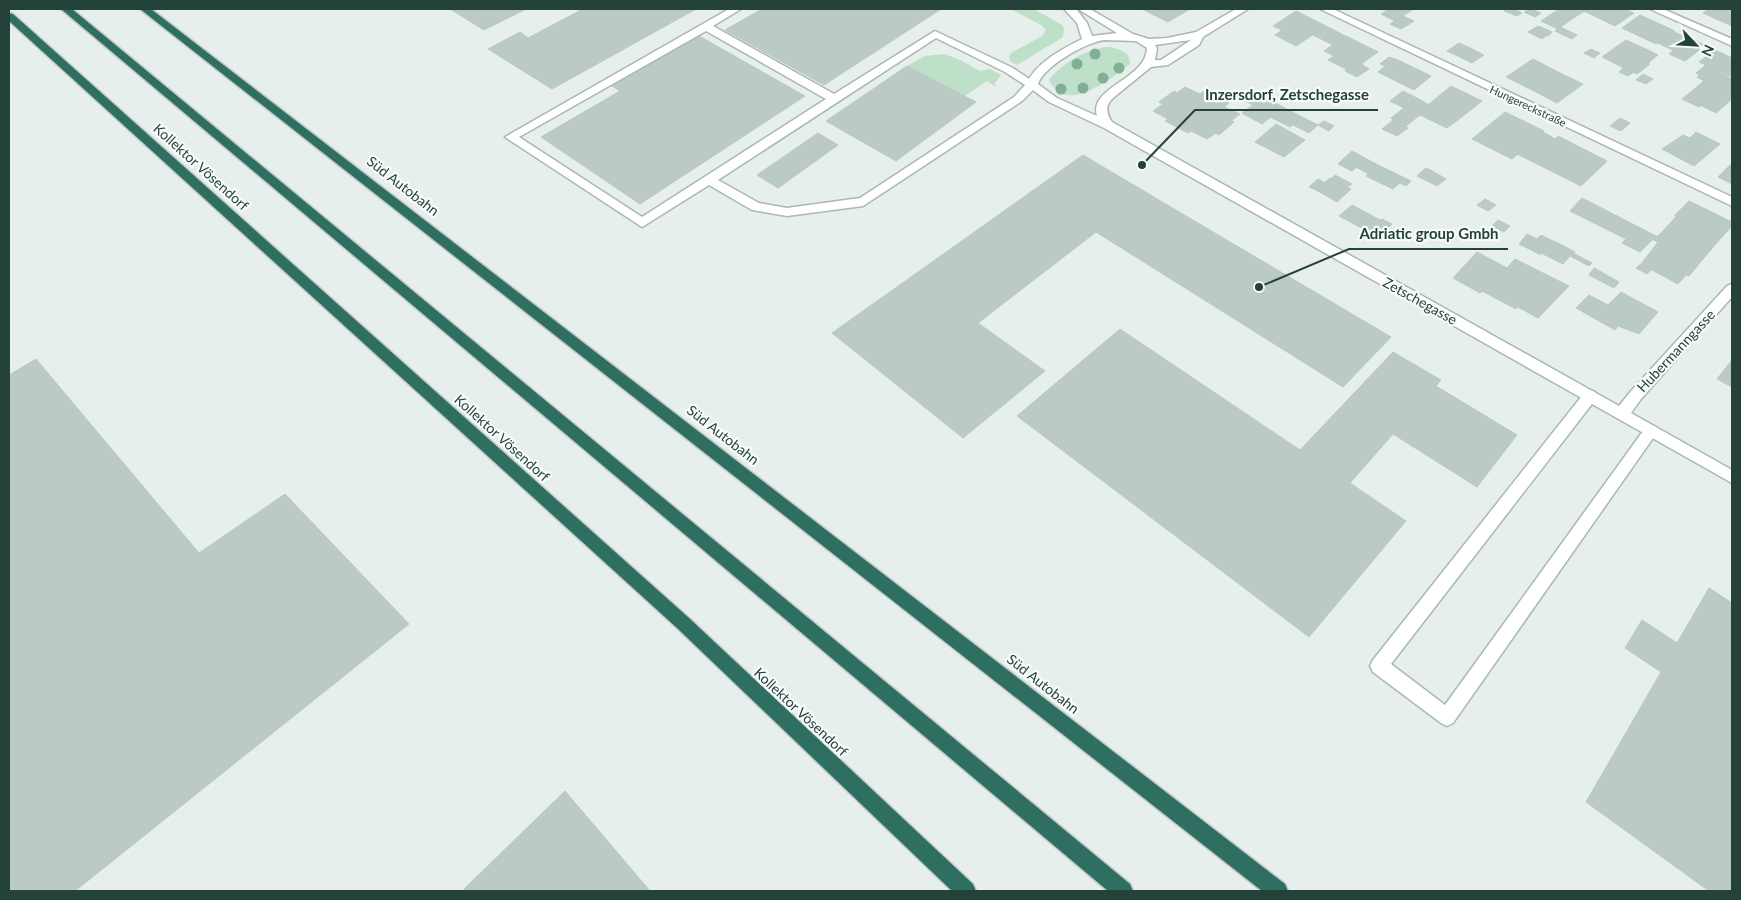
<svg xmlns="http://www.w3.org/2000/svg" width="1741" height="900" viewBox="0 0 1741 900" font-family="Lato,sans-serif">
<rect width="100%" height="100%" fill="#e6efeb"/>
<path fill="#bfe0c8" d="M1011 9H1034L1062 25 1064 28 1063 37 1017 65 1010 61 1009 57 1011 53 1042 36 1046 30 1041 25Z
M1109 47C1119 49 1131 52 1130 64 1111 79 1065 116 1049 80 1062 63 1088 48 1109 47Z
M944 54 958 59 980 71 990 69 1001 75 995 83 996 87 987 81 965 96 907 66 925 56Z"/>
<path fill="#bbcac4" stroke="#b8c9c2" d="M450 9H526L484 30Z
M583 9H696L552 89 488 49 520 32 528 38Z
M762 9H941L824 85 725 30Z
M1142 9H1190L1168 22Z
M1389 9H1410L1412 10 1395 21 1381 14Z
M1508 9H1514L1522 13 1517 16 1504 11Z
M1531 9 1541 13 1535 17 1524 12Z
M1560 9H1584L1586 10 1569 21 1553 13Z
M1588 9H1624L1634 13 1615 26 1584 11Z
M1709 9H1732V26L1703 13Z
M1296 11 1326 26 1296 46 1275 35 1282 30 1273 26Z
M1553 13 1569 21 1558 29 1541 21Z
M1640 15 1675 31 1656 44 1622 28Z
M1403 16 1414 21 1401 29 1390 24Z
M1326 26 1336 31 1323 40 1313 35Z
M1538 26 1548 30 1552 32 1548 36 1533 29Z
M1560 27 1577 35 1572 39 1555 31Z
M1533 29 1547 35 1542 39 1528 32Z
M1336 31 1345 36 1333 45 1323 40Z
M1674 32 1705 45 1689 58 1658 43Z
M699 36 805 96 640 204 541 137 620 91 612 86Z
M1345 36 1348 37 1378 52 1357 67 1324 51Z
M1626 40 1648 50 1624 68 1602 57Z
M1459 43 1470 48 1458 56 1447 51Z
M1470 48 1484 55 1472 63 1458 56Z
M1591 49 1600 53 1594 58 1584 53Z
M1648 50 1658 55 1648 63 1638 58Z
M1715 50 1732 58V77L1699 62Z
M1673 51 1689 58 1685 61 1669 54Z
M1334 56 1353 65 1348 70 1328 60Z
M1389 57 1395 59 1385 66 1380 64Z
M1638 58 1650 64 1637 74 1624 67Z
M1395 59H1396L1431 76 1414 90 1378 72Z
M1533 59 1558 72 1532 90 1506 77Z
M1361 64 1369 69 1357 77 1345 71 1353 65 1357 67Z
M1706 65 1732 79 1699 107 1682 99 1704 81 1697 77 1700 75 1696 73Z
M907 66 976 102 896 161 826 121Z
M1624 67 1634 72 1628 76 1619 72Z
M1558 72 1583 84 1557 103 1532 90Z
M1643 74 1653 79 1646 84 1636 80Z
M1732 79V99L1716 113 1700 105Z
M1451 86 1482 101 1458 120 1428 105Z
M1185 87 1200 94 1206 90 1230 102 1224 107 1240 114 1231 121 1234 122 1219 135 1216 133 1207 139 1191 131 1188 133 1165 121 1168 119 1153 111 1163 104 1159 102 1174 91 1177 93Z
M1403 91 1417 98 1404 108 1390 101Z
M1254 92 1283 107 1262 124 1242 113 1253 105 1243 100Z
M1417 98 1431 106 1405 127 1393 120 1391 118Z
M1431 106 1458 120 1447 128 1420 115Z
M1283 107 1302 117 1290 127 1270 117Z
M1505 112 1544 131 1512 159 1472 139Z
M1302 117 1318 125 1309 133 1293 125Z
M1620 118 1630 123 1621 131 1610 126Z
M1393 120 1405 127 1408 128 1397 136 1382 129Z
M1324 121 1334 126 1329 131 1318 125Z
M1276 124 1305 140 1284 157 1255 142Z
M1543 132 1552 137 1527 159 1517 154Z
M1696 132 1720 144 1694 166 1662 149 1683 135 1690 138Z
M818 133 838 145 778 188 757 175Z
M1558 136 1607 161 1581 186 1527 159 1552 137 1555 139Z
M1352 151 1378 165 1369 174 1342 160Z
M1083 155 1164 203 1391 337 1343 387 1096 232 978 323 1045 371 963 438 832 333Z
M1342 160 1357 167 1352 171 1338 164Z
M1378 165 1411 181 1406 186 1400 183 1393 189 1366 176Z
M1730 165 1732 166V184L1718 177Z
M1426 168 1434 172 1446 179 1437 186 1417 176Z
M1335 175 1352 184 1347 187 1331 179Z
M1330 178 1351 189 1337 202 1316 190Z
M1318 179 1325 183 1316 190 1309 187Z
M1582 198 1656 236 1640 252 1622 243 1626 239 1570 211Z
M1485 199 1496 205 1488 211 1477 205Z
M1689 201 1732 222V226L1721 238 1677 216H1674Z
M1352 205 1380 220 1382 219 1392 224 1380 236 1371 233 1339 216Z
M1677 216 1721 238 1703 259 1658 236Z
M1498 220 1510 226 1504 232 1492 226Z
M1527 234 1547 244 1539 252 1541 255 1519 244Z
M1541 235 1553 241 1550 245 1537 239Z
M1656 236H1658L1703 259 1689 276 1648 255 1658 242 1652 239Z
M1554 241 1575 252 1570 256 1550 245Z
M1547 244 1550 245 1570 256 1563 264 1539 252Z
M1477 252 1537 284 1516 309 1482 291 1480 293 1453 278Z
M1573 253 1592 263 1589 266 1570 256Z
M1648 255 1686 275 1678 284 1641 264Z
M1515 259 1569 286 1538 318 1518 307 1537 284 1507 268Z
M1641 264 1652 269 1647 274 1636 268Z
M1594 268 1619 282 1614 288 1589 275Z
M1621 292 1658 312 1639 334 1618 326 1615 330 1576 308 1589 295 1608 305Z
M1120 329 1300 450 1393 352 1441 380 1436 386 1517 435 1477 487 1393 434 1350 483 1406 521 1309 637 1017 416Z
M36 359 199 553 285 494 409 624 75 891H9V375Z
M1732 360V387L1717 379Z
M1709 588 1732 603V891H1709L1586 802 1661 672 1625 648 1642 620 1677 643Z
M565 791 650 891H466L464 889Z"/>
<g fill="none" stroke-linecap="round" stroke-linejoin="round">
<g stroke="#a8b8b2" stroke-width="3">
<path id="lane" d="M729 9H741L713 26 834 94 935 31 1013 68 1038 85 1022 101 863 206 787 216 752 210 709 185 642 227 505 137ZM706 31 826 99 642 217 519 137ZM936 38 1005 72 1025 85 1014 97 860 198 787 208 759 203 718 180Z
M1590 390 1595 392 1597 396 1595 400 1391 664 1445 705 1646 427 1651 425 1656 427 1658 431 1453 723 1447 726 1441 723 1373 672 1370 666 1373 660 1585 392Z"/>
</g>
<g stroke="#a8b8b2" stroke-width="3">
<path id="street" d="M1064 9 1077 10 1087 23 1092 36 1117 33 1078 9H1090L1133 34 1149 39 1167 38 1196 32 1236 9H1248L1203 37 1199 45 1168 65 1151 67 1113 98C1105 105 1106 113 1112 122L1619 406 1631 391 1727 286 1732 284V297L1641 399 1631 413 1732 470V483L1104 128 1049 102 1026 85C1035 63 1062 49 1082 39L1077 23ZM1104 40 1136 41 1147 48C1146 80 1088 87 1097 116L1057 98 1038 84C1044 66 1085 43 1104 40ZM1191 40 1161 60H1155L1157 48 1155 45Z
M1320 9H1333L1732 197V206Z
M1650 9H1663L1732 39V46Z"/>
</g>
<g stroke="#c2cac8" stroke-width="3">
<path id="highway" d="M61 9H72L1130 884 1133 891H1108Z
M140 9H151L1285 884 1288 891H1262Z
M9 13 13 14 689 618 973 884 976 891H952L677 628 9 21Z"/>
</g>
<use href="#lane" fill="#fff" fill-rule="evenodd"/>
<use href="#street" fill="#fff" fill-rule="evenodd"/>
<use href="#highway" fill="#2f6f62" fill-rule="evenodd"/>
</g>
<g fill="#80af93">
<circle cx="1095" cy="54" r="5.5"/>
<circle cx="1077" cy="64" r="5.5"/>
<circle cx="1119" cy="68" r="5.5"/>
<circle cx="1103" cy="78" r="5.5"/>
<circle cx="1083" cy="88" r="5.5"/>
<circle cx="1061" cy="89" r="5.5"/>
</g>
<g text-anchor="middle" stroke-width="4.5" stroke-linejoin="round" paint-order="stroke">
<g font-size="11" fill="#24423a" stroke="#f7fbf9">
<text transform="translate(1528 106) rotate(25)" y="4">Hungereckstraße</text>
</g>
<g font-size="14" fill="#24423a" stroke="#f7fbf9">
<text transform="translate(201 167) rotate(42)" y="5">Kollektor Vösendorf</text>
<text transform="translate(403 186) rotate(38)" y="5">Süd Autobahn</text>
<text transform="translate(1420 301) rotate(29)" y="5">Zetschegasse</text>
<text transform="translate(1676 351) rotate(-47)" y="5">Hubermanngasse</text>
<text transform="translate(723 435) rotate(38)" y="5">Süd Autobahn</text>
<text transform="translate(502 438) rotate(42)" y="5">Kollektor Vösendorf</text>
<text transform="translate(1043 684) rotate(38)" y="5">Süd Autobahn</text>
<text transform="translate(801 712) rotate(43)" y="5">Kollektor Vösendorf</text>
</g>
</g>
<path fill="none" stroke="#24423a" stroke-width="2" d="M1142 165L1195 110H1378M1259 287L1349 249H1508"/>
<g fill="#24423a" stroke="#f7fbf9" stroke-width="2">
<circle cx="1142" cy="165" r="5"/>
<circle cx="1259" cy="287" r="5"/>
</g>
<g font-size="15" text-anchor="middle" font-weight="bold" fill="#24423a" stroke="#f7fbf9" stroke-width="4.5" stroke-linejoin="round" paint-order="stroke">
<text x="1287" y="100">Inzersdorf, Zetschegasse</text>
<text x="1429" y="239">Adriatic group Gmbh</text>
</g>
<rect width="1741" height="900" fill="none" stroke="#24423a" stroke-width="20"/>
<g transform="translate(1696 45) rotate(115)" stroke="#f7fbf9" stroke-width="4" paint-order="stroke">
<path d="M0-4L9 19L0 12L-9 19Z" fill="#24423a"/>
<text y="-8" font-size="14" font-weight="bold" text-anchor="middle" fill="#24423a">N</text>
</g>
</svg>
